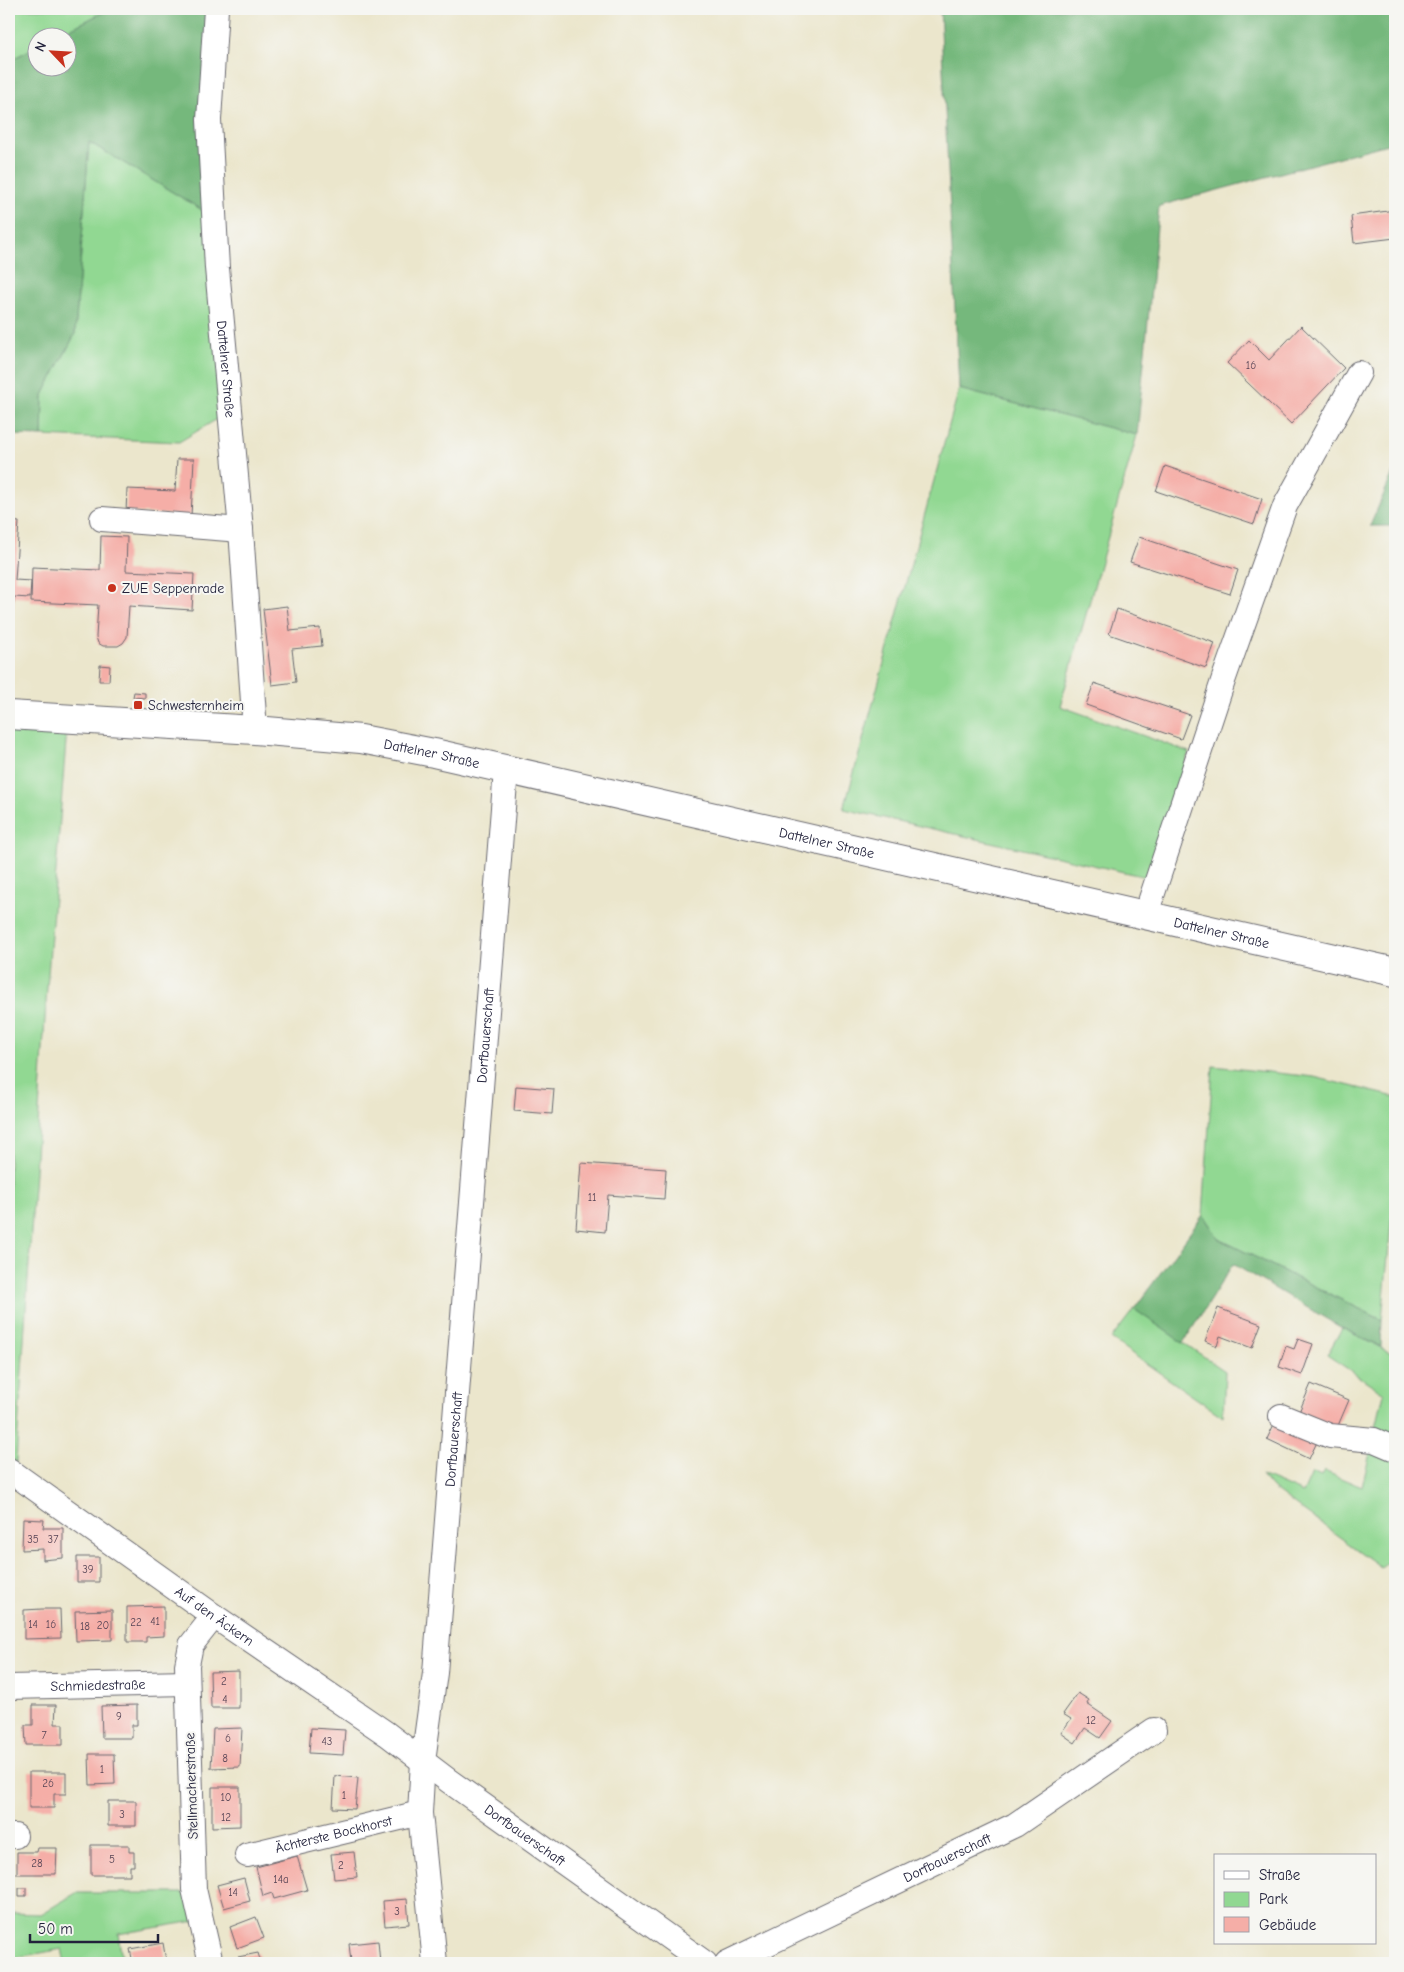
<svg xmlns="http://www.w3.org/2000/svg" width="1404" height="1972" viewBox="0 0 1404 1972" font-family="'Comic Neue',sans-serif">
<rect width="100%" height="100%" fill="#f6f6f2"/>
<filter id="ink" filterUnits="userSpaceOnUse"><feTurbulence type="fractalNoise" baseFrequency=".02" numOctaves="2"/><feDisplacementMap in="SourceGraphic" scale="10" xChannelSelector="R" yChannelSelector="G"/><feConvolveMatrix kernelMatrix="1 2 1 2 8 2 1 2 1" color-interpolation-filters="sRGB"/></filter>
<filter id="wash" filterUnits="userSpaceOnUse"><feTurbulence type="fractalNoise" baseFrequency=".0096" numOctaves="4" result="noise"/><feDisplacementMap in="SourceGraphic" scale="20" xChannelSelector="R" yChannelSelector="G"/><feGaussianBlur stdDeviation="1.12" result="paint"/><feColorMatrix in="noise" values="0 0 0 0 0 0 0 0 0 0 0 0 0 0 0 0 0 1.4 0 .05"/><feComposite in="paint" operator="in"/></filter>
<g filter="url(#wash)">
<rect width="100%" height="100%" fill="#ebe6cc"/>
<path fill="#91d892" stroke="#5a7d66" d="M9 9H110L54 37 38 38 37 46 9 61Z
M89 142 209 214 224 415 179 442 42 436 43 395 75 334Z
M959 389 1137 435 1060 706 1189 752 1146 877 844 809Z
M9 725 67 728 47 988 16 1463 9 1457Z
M1213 1066 1314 1077 1395 1097V1181L1382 1320 1219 1239 1203 1215Z
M1134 1309 1225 1371 1223 1417 1111 1339Z
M1342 1328 1395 1355V1556L1381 1567 1273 1489 1261 1475 1303 1493 1312 1473 1321 1477 1324 1471 1362 1487 1384 1393 1327 1355Z
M76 1893H190L195 1921 118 1934 123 1963H65L62 1949 9 1959V1913L41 1914Z"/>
<path fill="#74b87c" stroke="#4b6d5c" d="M110 9H212L209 214 89 142 75 334 43 395 42 436 9 435V61L37 46 38 68H68V38L54 37Z
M940 9H1395V142L1159 206 1137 435 959 389Z
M1395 468V526H1370Z
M1203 1215 1219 1239 1382 1320 1381 1347 1342 1328 1233 1264 1183 1343 1134 1309Z"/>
<g id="blocks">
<path fill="#f5aea7" d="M1395 210V238L1354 243 1351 216Z
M1301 326 1344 368 1291 424 1227 363 1249 340 1269 360Z
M177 459H194L191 516 126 512 127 489 175 491Z
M1165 466 1262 499 1254 524 1156 491Z
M9 521 19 522 15 580 31 581 30 598 14 597 12 629H9Z
M101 536 127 537 126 571 194 574 192 610 129 606 127 637 123 643 118 646H103L98 643 96 637 98 605 31 602 32 567 100 570Z
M1139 537 1238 570 1230 594 1130 562Z
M287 606 290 631 320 628 322 646 292 649 296 682 272 685 263 609Z
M1117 609 1215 643 1206 668 1109 634Z
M100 665 110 666 109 681H99Z
M1094 683 1190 715 1181 739 1086 705Z
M134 692 145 693V698L133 697Z
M516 1086 554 1089 552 1114 514 1111Z
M581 1163 666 1169 664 1199 608 1195 605 1232 576 1229Z
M1218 1308 1261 1324 1252 1348 1220 1336 1217 1346 1205 1341Z
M1298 1339 1313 1344 1302 1375 1279 1367 1286 1346 1294 1349Z
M1311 1384 1349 1400 1337 1428 1299 1412Z
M1276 1420 1318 1440 1309 1459 1267 1439Z
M23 1519 44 1520 43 1528H63V1558L43 1560V1549L22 1550Z
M77 1557H99V1582H77Z
M164 1606V1636L146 1637V1642H127V1607Z
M42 1609H60L61 1638 24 1639V1610Z
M112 1610V1640L76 1641 75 1611Z
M239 1671V1708H211L210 1672Z
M1078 1693 1089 1700 1087 1704 1112 1721 1100 1738 1085 1728 1075 1743 1061 1733 1071 1719 1063 1714Z
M33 1705H56L55 1724H63V1745H26L25 1725H33Z
M137 1705V1725H132V1738H102L101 1706Z
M242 1728 240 1767 211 1768 213 1729Z
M311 1728 345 1730 343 1755 309 1753Z
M89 1754H114L115 1784 90 1785Z
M29 1772H66V1794H54V1808H29Z
M335 1776 358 1778 355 1809 333 1808Z
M212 1787H240V1826L212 1827Z
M108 1801H136V1826H108Z
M91 1845H129V1852H134V1866H130V1875H91Z
M37 1848H57L56 1874H17V1852H36Z
M354 1852 357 1877 334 1879 331 1854Z
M297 1856 307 1890 274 1899 272 1893 263 1896 256 1867Z
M244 1878 250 1901 224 1908 217 1885Z
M19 1888H26V1896H19Z
M407 1899 409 1924 385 1926 383 1901Z
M256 1917 264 1938 237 1948 230 1927Z
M378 1941 380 1963H355V1961L351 1962 349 1944Z
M163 1943 166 1961 175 1959 176 1963H133L130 1949Z
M258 1953 261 1963H239L238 1957Z"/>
</g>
</g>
<g filter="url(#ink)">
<use href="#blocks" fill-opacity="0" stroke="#68676e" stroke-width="1"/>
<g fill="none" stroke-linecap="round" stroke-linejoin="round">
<g stroke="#68676e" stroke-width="26">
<g id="minor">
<path id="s1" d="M216 9 209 120 217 268 241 530 255 730"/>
<path d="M102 519 241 530"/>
<path d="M1146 914 1224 678 1285 506 1359 373"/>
<path d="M1281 1416 1330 1436 1374 1440 1395 1449"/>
<path id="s2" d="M9 1470 214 1616 387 1734 449 1781 705 1963"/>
<path id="s3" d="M9 1687 187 1683"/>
<path d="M9 1836H15"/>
<path id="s4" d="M247 1855 420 1813"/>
<path d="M211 1963 194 1889 187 1665 191 1645 214 1616"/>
<path id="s5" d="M435 1963 420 1813 423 1761 435 1673 506 770"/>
<path id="s6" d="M727 1963 1015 1825 1154 1730"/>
</g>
</g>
<g stroke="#68676e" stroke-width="30">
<g id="major">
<path id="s7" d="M9 715 255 730 361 739 434 753 1395 972"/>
</g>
</g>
<use href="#minor" stroke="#fff" stroke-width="24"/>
<use href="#major" stroke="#fff" stroke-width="28"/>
</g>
</g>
<g fill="#c8321e" stroke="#f6f6f2" stroke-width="2">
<circle cx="112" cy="588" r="5"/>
<rect x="133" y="700" width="10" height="10" rx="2.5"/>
</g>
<g text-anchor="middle" stroke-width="4" stroke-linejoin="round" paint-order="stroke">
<g font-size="11" fill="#574556">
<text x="1251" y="369">16</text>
<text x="592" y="1201">11</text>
<text x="33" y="1543">35</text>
<text x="53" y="1543">37</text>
<text x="88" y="1573">39</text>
<text x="155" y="1625">41</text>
<text x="136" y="1626">22</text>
<text x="33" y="1628">14</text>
<text x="51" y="1628">16</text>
<text x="103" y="1629">20</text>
<text x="85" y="1630">18</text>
<text x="224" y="1685">2</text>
<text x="225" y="1703">4</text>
<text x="119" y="1720">9</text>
<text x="1091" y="1724">12</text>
<text x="44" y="1739">7</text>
<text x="228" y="1742">6</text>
<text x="327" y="1745">43</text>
<text x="225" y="1762">8</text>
<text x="102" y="1773">1</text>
<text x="48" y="1787">26</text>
<text x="344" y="1799">1</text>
<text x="226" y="1801">10</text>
<text x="122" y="1818">3</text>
<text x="226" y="1821">12</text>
<text x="112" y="1863">5</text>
<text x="37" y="1867">28</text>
<text x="341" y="1869">2</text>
<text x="281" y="1883">14a</text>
<text x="233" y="1896">14</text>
<text x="397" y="1915">3</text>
</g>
<g font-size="14" fill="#22223b" stroke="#f6f6f2">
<text dy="5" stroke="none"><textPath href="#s1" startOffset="361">Dattelner Straße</textPath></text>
<text dy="5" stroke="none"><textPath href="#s7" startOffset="425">Dattelner Straße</textPath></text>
<text dy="5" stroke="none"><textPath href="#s7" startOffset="830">Dattelner Straße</textPath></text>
<text dy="5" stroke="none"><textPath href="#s7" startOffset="1235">Dattelner Straße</textPath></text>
<text dy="5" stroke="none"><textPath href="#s5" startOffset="931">Dorfbauerschaft</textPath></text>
<text dy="5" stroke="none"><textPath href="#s5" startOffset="526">Dorfbauerschaft</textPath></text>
<text dy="5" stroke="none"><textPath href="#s2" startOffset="252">Auf den Äckern</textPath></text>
<text dy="5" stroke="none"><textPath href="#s3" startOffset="89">Schmiedestraße</textPath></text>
<text transform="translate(191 1786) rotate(-92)" y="5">Stellmacherstraße</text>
<text dy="5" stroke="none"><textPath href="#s4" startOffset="89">Ächterste Bockhorst</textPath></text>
<text dy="5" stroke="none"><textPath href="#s2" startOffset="632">Dorfbauerschaft</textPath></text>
<text dy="5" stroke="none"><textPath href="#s6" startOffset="244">Dorfbauerschaft</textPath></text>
</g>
<g font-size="14" fill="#22223b" stroke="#f6f6f2" text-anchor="start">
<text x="122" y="593">ZUE Seppenrade</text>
<text x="148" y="710">Schwesternheim</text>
</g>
</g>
<rect width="1404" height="1972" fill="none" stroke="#f6f6f2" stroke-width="30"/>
<rect x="1214" y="1854" width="162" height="90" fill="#f6f6f2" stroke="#a1a1a9"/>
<rect x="1224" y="1871" width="25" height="8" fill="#ffffff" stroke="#a1a1a9"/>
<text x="1259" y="1880" font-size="15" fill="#22223b">Straße</text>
<rect x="1224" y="1892" width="25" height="15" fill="#91d892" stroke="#a1a1a9"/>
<text x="1259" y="1904" font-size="15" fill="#22223b">Park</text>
<rect x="1224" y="1917" width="25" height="15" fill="#f5aea7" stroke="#a1a1a9"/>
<text x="1259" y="1930" font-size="15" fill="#22223b">Gebäude</text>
<g transform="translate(52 52) rotate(295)"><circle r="24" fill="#f6f6f2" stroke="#a1a1a9"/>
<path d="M0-4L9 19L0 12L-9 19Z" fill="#c8321e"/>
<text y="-8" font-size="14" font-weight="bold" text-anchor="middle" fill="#22223b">N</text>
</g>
<path d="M30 1934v8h128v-8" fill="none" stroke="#22223b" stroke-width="2.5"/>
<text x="38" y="1934" font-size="15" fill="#22223b" stroke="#f6f6f2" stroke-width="4" paint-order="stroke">50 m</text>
</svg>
